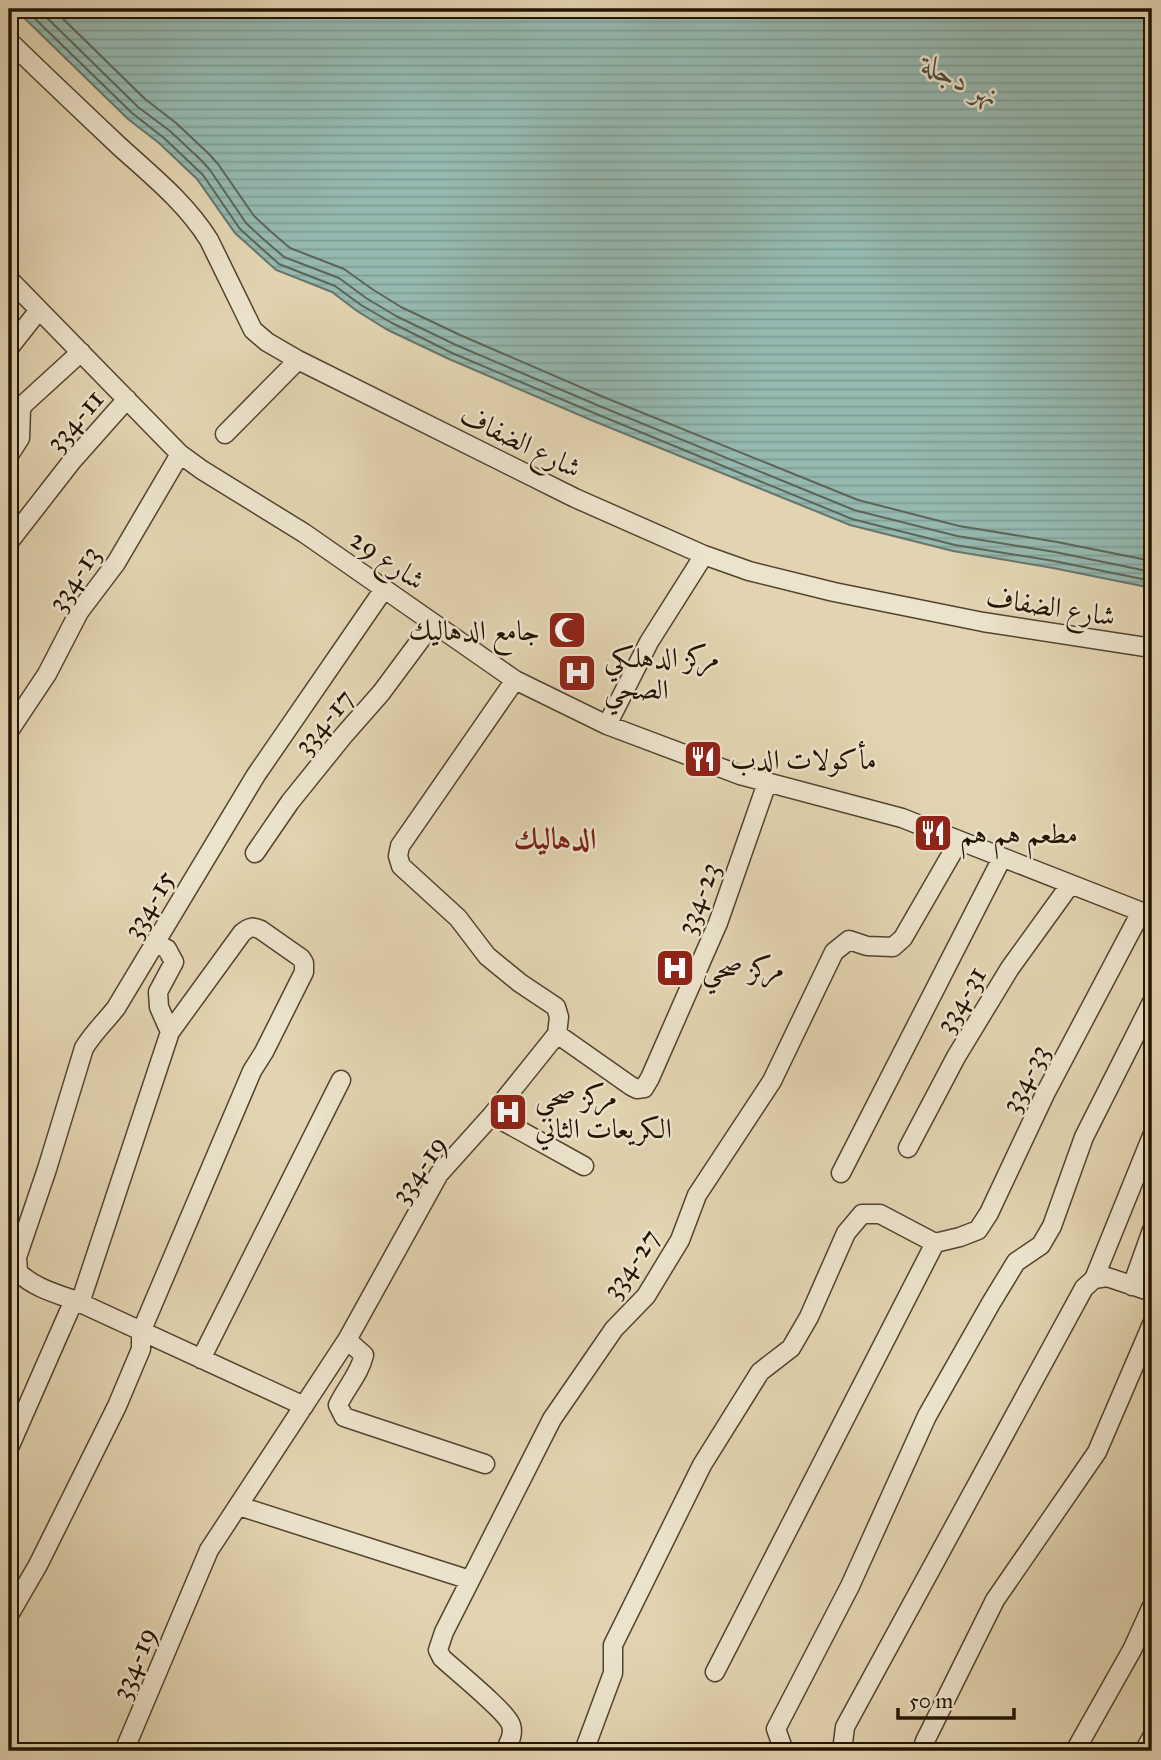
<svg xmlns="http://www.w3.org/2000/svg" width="1161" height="1760" viewBox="0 0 1161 1760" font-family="'IM FELL Great Primer',Amiri,serif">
<defs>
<pattern id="water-rules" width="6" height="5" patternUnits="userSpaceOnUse" patternTransform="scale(1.75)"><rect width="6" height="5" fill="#95b8af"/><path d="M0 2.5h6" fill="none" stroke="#809d95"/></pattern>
</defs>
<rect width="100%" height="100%" fill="#e2d4b1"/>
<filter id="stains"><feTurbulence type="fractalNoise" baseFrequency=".00286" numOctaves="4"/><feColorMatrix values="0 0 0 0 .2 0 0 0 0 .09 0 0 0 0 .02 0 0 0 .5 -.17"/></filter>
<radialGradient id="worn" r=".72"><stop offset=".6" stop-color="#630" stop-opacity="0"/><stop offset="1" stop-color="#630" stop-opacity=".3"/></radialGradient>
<path fill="url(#water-rules)" stroke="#67766a" stroke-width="2" d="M15 9H1152V588L1053 568 953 551 850 525 591 420 449 359 388 330 357 311 332 292 276 270 235 233 197 179 159 143 128 119Z"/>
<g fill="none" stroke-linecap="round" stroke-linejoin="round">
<path stroke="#5c6658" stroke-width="2" d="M25 9 132 113 164 138 203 175 240 229 279 264 335 286 361 305 392 323 452 353 594 413 852 519 955 545 1054 561 1152 581
M38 9 138 107 170 131 202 161 210 170 246 223 262 238 284 257 339 278 366 298 396 316 456 345 597 405 854 510 957 536 1055 552 1152 572
M53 9 145 99 176 123 209 154 218 164 254 216 269 230 290 248 344 269 372 289 401 307 460 335 601 396 858 500 959 526 1057 542 1152 561"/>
<g stroke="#52442e" stroke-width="21">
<path id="minor" d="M9 41C45 76 82 111 119 146 151 175 186 203 209 240L253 330 267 342 298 360 575 498 704 555 749 571 834 592 983 622 1152 648
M9 279 180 454 202 470 304 533 515 680 607 725 740 775 902 818 1152 916
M9 348 39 310
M225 434 298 360
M9 455 20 438 21 409 24 404 81 352
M9 542 72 461 127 399
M607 725 649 642 704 555
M9 731 47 674 79 612 116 563 180 454
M255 853 290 802 344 735 381 693 433 623
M155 943 167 949 174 962 158 992 159 1007 170 1032
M557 1034 631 1086 637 1089 644 1088 650 1078 718 923 767 783
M492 1115 584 1166
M908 1148 956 1057 1010 968 1070 885
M841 1173 1002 858
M935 1243 960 1237 978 1230 989 1213 1046 1092 1141 912
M1094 1279 1152 1136
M1132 1286 1152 1230
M347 1340 364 1355C360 1373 346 1388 338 1405L344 1417 485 1464
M201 1359 341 1080
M304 1406 74 1300C54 1293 33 1287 18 1272L17 1257 47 1169 84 1048C93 1033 105 1022 116 1008L256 775 384 589
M9 1448 74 1300
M239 1506 470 1580
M9 1615 38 1565 117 1406 141 1349V1332L252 1071 264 1052 304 972V963L301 958 261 930C253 926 249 927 242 933L170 1032 80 1303
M715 1672 935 1243
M124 1751 209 1550 347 1340 439 1174 492 1115 557 1034 559 1017 556 1007 520 983 487 956 458 918 401 866 398 856 400 846 515 680
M505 1751C509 1742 514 1735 511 1725 507 1712 455 1670 442 1658L438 1650 444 1632 552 1419 614 1329 646 1296 680 1240 697 1195 772 1081 834 952 849 940 867 946 893 947 903 938 959 841
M584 1751 613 1673V1645L702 1465 760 1372 791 1348 809 1317 846 1233 862 1214H880L935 1243
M784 1751 776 1729 850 1586 927 1416 991 1303 1016 1262 1041 1245 1052 1226 1084 1137 1152 1002
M842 1751 845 1727 1084 1288 1094 1279 1107 1277 1152 1292
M922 1751 925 1741 995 1600 1097 1452 1152 1324
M1075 1751 1132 1650 1152 1606
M1144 1751 1152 1737"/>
</g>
<use href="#minor" stroke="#ece3cc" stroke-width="18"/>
</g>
<defs>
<g id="mosque-square" transform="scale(2.0125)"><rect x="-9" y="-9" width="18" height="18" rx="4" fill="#8f2418" stroke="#ece3cc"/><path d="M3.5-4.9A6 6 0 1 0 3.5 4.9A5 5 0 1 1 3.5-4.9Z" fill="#fff"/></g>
<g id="hospital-square" transform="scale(2.0125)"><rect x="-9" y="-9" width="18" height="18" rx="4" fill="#8f2418" stroke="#ece3cc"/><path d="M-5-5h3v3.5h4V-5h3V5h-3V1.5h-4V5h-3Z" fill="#fff"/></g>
<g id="restaurant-square" transform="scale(2.0125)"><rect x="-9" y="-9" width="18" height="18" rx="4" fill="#8f2418" stroke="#ece3cc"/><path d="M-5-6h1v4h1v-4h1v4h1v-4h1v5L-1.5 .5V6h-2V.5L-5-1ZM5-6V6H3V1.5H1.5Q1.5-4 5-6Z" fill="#fff"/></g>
</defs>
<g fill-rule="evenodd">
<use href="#mosque-square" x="567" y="630"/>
<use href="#hospital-square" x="577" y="673"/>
<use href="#restaurant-square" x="703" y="759"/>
<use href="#restaurant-square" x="933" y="833"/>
<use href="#hospital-square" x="675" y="968"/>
<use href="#hospital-square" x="508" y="1112"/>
</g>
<g text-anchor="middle" stroke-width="5" stroke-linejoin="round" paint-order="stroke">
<g font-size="28" fill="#221402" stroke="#ece3cc">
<text transform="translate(74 420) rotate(-49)" y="10">334-11</text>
<text transform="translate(521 441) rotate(26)" y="10">شارع الضفاف</text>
<text transform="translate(388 559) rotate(35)" y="10">شارع 29</text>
<text transform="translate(73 578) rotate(-57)" y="10">334-13</text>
<text transform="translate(1051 606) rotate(9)" y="10">شارع الضفاف</text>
<text transform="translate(323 721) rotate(-50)" y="10">334-17</text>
<text transform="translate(697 898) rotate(-69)" y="10">334-23</text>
<text transform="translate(148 904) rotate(-59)" y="10">334-15</text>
<text transform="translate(960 999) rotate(-59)" y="10">334-31</text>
<text transform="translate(1024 1078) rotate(-63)" y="10">334-33</text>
<text transform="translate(418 1169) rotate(-55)" y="10">334-19</text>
<text transform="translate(630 1263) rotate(-55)" y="10">334-27</text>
<text transform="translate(133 1663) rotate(-67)" y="10">334-19</text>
</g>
<g font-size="28" fill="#221402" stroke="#ece3cc" text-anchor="start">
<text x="540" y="640" text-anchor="end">جامع الدهاليك</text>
<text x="604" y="667">مركز الدهلكي<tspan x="604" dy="32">الصحي</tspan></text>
<text x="730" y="769">مأكولات الدب</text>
<text x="960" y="843">مطعم هم هم</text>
<text x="702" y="978">مركز صحي</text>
<text x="535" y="1106">مركز صحي<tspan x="535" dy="32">الكريعات الثاني</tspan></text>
</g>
<g font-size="30" font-style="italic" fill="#4a4d3f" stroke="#ece3cc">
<text transform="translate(961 80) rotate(26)" y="10">نهر دجلة</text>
</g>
<g font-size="30" font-weight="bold" fill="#7a1f14" stroke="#ece3cc">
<text x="555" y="849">الدهاليك</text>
</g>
</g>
<rect width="1161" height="1760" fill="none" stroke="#e2d4b1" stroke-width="35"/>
<rect x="10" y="10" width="1140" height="1739" fill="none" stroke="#221402" stroke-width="3.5"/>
<rect x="18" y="18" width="1126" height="1725" fill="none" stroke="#221402" stroke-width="2"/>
<path d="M898 1708v10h116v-10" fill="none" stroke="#221402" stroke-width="3.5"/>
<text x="909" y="1708" font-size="21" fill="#221402" stroke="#ece3cc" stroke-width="5" paint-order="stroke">50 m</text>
<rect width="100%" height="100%" filter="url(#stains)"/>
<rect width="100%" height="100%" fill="url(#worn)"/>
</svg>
